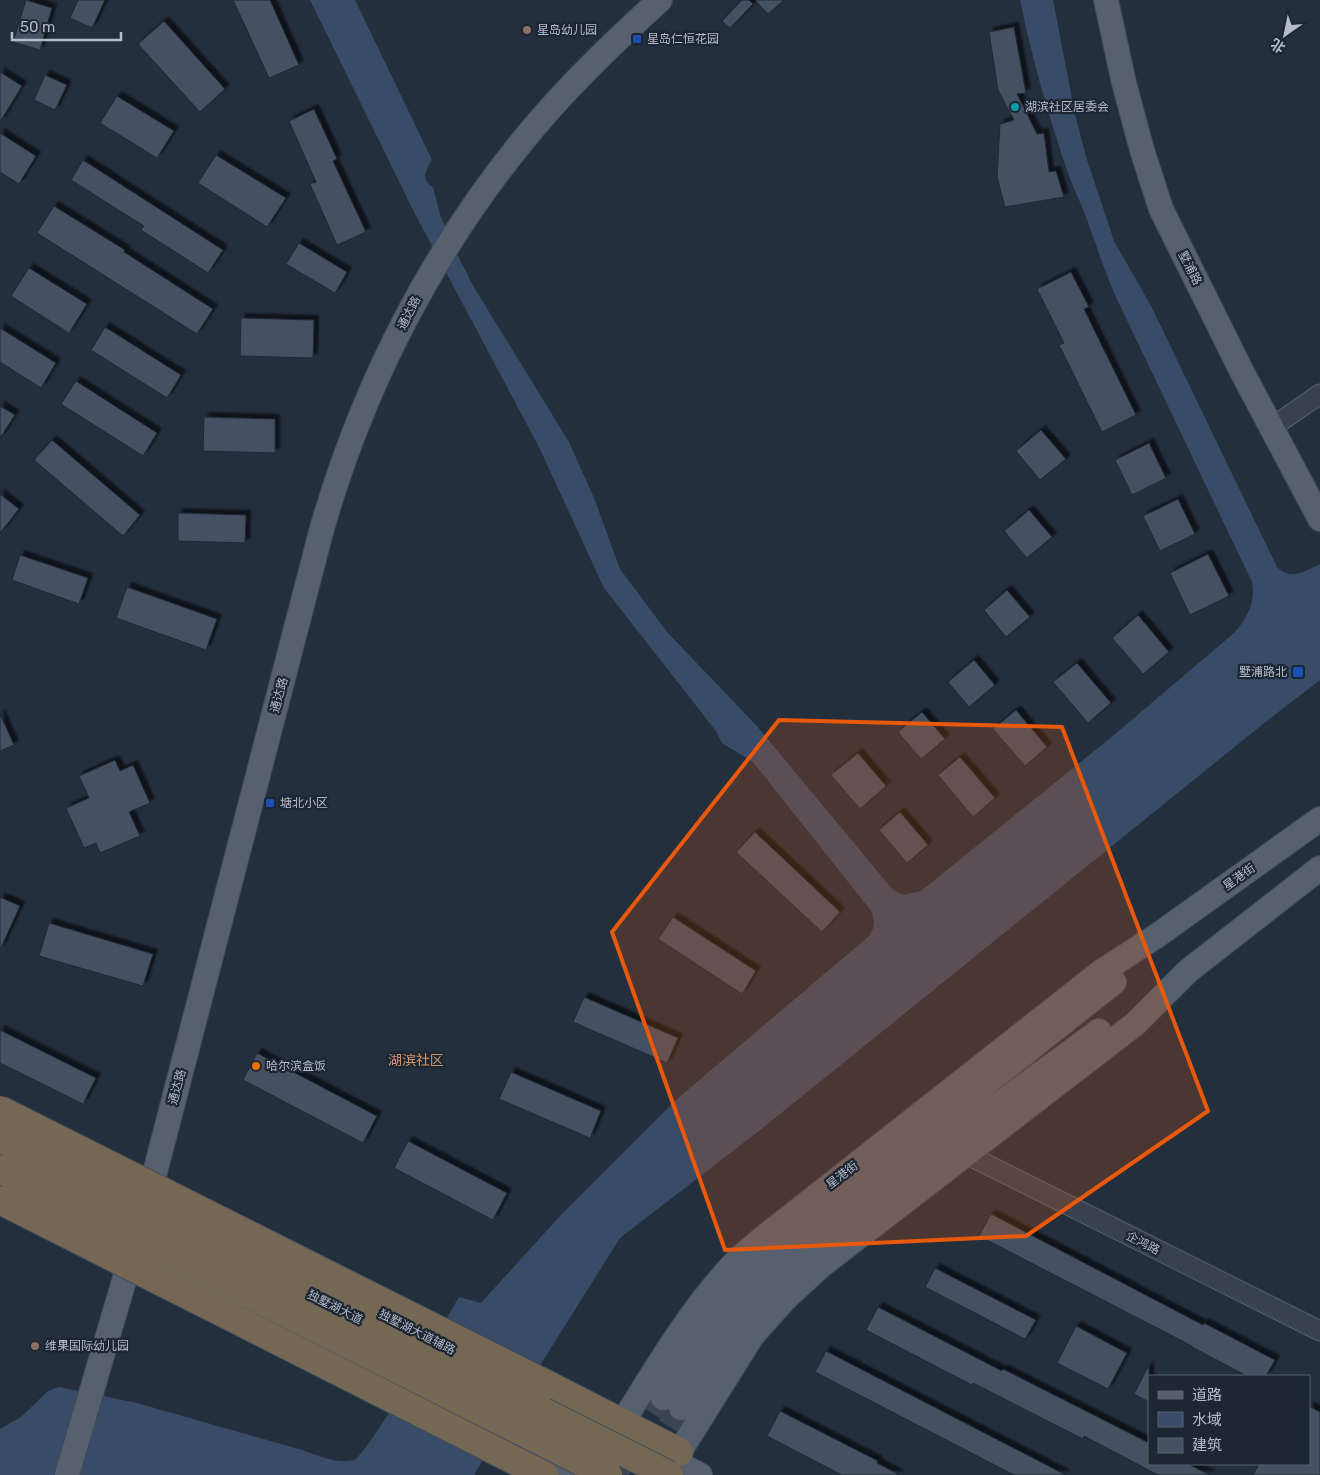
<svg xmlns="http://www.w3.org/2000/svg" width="1320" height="1475" viewBox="0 0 1320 1475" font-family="Rubik,'Noto Sans SC',sans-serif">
<defs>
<filter id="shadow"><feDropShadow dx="4.5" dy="-4.5" stdDeviation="1" flood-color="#0009"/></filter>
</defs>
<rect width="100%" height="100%" fill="#242f3e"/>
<path fill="#394c67" d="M310 0H355L432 160C426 171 420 179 433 187L440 214 451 243 475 289 569 442 594 498 620 569 667 632 756 725 893 890 904 895 921 891 1114 735 1234 633C1247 619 1256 602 1252 582L1115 295C1103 267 1094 238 1083 209 1078 197 1072 185 1068 173 1049 117 1032 59 1020 0H1053L1075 114 1086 157 1114 241 1151 306 1277 567C1292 581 1304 571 1320 564V680L1263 724 764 1127 620 1238 539 1367 474 1475H0V1429L21 1417 48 1391 59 1387 137 1403 302 1450C317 1455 338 1465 354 1460 367 1456 446 1319 459 1297L481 1303 560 1216 678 1098 868 937 873 929 874 922 872 912 753 762 722 743 716 731 604 588 539 447 415 214Z"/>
<path fill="#455162" stroke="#1f2835" filter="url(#shadow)" d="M26 0 52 8 40 50 13 42Z
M78 0H105L92 28 70 18Z
M233 0H270L299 65 269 78Z
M742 0H749L753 4 730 28 722 21Z
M755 0H784L768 14Z
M164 21 225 89 200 112 138 44Z
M1014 27 1026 93 1017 94 1037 134 1044 133 1049 172 1056 171 1064 197 1005 207 997 177 1000 124 1014 120 998 90 989 32Z
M0 72 22 86 0 122Z
M45 75 67 85 55 110 34 100Z
M117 96 174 131 157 158 100 123Z
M314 109 337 159 333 161 366 232 337 245 310 184 316 182 289 121Z
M0 133 36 156 19 184 0 172Z
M216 155 286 198 267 227 198 183Z
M83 160 223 250 208 273 141 230 144 226 71 180Z
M54 206 125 250 124 252 213 309 197 334 37 233Z
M299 243 347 272 335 293 286 264Z
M29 268 87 304 69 333 11 296Z
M1071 272 1089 307 1084 309 1136 415 1102 432 1059 345 1064 343 1037 289Z
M241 318 314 320 313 358 240 356Z
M105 327 181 375 167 398 91 350Z
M0 328 56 363 41 388 0 362Z
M76 381 157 433 143 456 61 404Z
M0 406 15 415 0 438Z
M204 417 275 419V453L203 451Z
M1041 430 1066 459 1040 480 1016 451Z
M52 440 140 515 123 536 34 460Z
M1149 443 1166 478 1132 495 1115 460Z
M0 494 19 509 0 533Z
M1178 499 1195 534 1160 551 1143 516Z
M1029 510 1052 537 1027 558 1004 531Z
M178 513 246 515 245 543 178 541Z
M1208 554 1229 596 1190 615 1170 573Z
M20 555 88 578 79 604 12 580Z
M127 587 217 619 206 650 116 618Z
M1007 590 1030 617 1006 637 984 610Z
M1138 615 1169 652 1143 674 1112 638Z
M974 660 995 685 969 707 948 682Z
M1077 663 1111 703 1088 723 1053 682Z
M1016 710 1047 747 1025 766 993 729Z
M922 712 945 739 921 759 898 732Z
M0 714 14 745 0 751Z
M858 753 886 786 860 809 831 775Z
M960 757 995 798 973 817 938 775Z
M115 760 120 771 133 765 150 803 129 812 140 836 100 853 96 843 84 848 66 808 89 798 79 776Z
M900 812 928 845 907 863 879 830Z
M755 832 840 912 822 932 736 852Z
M0 897 20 906 0 950Z
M673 917 756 971 742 994 658 939Z
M49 923 153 954 143 986 39 956Z
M584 997 678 1038 667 1063 573 1022Z
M0 1030 96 1078 83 1104 0 1063Z
M257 1053 377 1116 363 1143 243 1080Z
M511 1072 601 1111 590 1138 499 1099Z
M408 1141 507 1193 493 1220 394 1168Z
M991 1214 1203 1325 1204 1323 1275 1360 1266 1376H1247L1192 1347V1346L979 1236Z
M935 1268 1036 1320 1025 1339 925 1287Z
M878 1307 1002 1371 1003 1369 1149 1443V1464H1188L1210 1475H1158L1084 1436 1083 1439 973 1383 972 1385 866 1330Z
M1076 1326 1127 1353 1108 1389 1057 1363Z
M826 1351 938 1409 1066 1475H1014L815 1372Z
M1149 1365V1402L1134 1394Z
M1309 1406 1320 1412V1475H1253L1259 1464H1309Z
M780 1411 878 1461 877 1463 900 1475H842L767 1436Z"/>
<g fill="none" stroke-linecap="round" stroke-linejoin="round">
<path stroke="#3a4453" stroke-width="24" stroke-dasharray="24 12" stroke-linecap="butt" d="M650 1457 681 1408
M615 1475 663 1398"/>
<g stroke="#565f6c" stroke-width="21">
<path id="minor" d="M1271 428 1320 394
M966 1154 1320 1331"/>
</g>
<g stroke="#414a57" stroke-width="26">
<path id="major" d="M1106 0 1124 83 1142 150 1161 209 1242 372 1320 519
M147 1203 321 532C363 384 435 244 535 126 573 81 616 40 660 0
M663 1398C689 1359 713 1318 745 1283 761 1265 780 1249 798 1233L1114 982
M681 1408C708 1367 733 1324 767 1288 796 1257 832 1232 865 1205 941 1145 1021 1089 1099 1031
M613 1437C649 1381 683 1320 728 1270 745 1251 766 1236 786 1220L1101 972 1158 935 1320 819
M523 1451 574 1475
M661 1455 700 1475
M670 1467 752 1336 785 1299 822 1265 1135 1024 1188 971 1320 868
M67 1475 134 1247"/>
</g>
<g stroke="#434c59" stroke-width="30">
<path id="highway" d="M548 1385 679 1452
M504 1455 544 1475"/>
</g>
<use href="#minor" stroke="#38414e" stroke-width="19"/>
<use href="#major" stroke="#56606e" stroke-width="24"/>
<use href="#highway" stroke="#746855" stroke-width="28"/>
<g stroke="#434c59" stroke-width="30" stroke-linecap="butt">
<path id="highway-bridge" d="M0 1110 548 1385
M0 1138 669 1475
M0 1169 608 1475
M0 1200 504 1455"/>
</g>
<use href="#highway-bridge" stroke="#746855" stroke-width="28"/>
</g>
<path fill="#e8590c" fill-opacity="0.2" stroke="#e8590c" stroke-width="4" stroke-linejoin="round" d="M779 720 1062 727 1208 1111 1026 1236 725 1250 612 932Z"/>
<g fill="#8d6e63" stroke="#1d2633" stroke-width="2">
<circle cx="527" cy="30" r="5"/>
<circle cx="35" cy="1346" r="5"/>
</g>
<g fill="#1a4fb4" stroke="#1d2633" stroke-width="2">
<rect x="632" y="34" width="10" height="10" rx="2.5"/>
<rect x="1292" y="666" width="12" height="12" rx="2.5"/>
<rect x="265" y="798" width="10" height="10" rx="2.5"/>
</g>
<circle fill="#0f9aa8" stroke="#1d2633" stroke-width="2" cx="1015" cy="107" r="5"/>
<circle fill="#e8710a" stroke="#1d2633" stroke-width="2" cx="256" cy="1066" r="5"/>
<g text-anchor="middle" stroke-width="4.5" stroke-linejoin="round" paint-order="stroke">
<g font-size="12" fill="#b4bcc9" stroke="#1d2633" text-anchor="start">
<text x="537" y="34">星岛幼儿园</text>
<text x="647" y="43">星岛仁恒花园</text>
<text x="1025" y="111">湖滨社区居委会</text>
<text x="1287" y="676" text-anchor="end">墅浦路北</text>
<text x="280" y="807">塘北小区</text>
<text x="266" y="1070">哈尔滨盒饭</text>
<text x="45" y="1350">维果国际幼儿园</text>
</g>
<g font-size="12" fill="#b4bcc9" stroke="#1d2633">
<text transform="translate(1190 268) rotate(63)" y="4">墅浦路</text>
<text transform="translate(409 313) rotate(-63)" y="4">通达路</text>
<text transform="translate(279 695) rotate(-75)" y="4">通达路</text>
<text transform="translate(1239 877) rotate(-36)" y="4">星港街</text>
<text transform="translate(177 1087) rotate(-75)" y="4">通达路</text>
<text transform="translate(842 1175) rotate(-38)" y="4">星港街</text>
<text transform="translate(1143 1243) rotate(27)" y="4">企鸿路</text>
<text transform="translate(335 1307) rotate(27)" y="4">独墅湖大道</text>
<text transform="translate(417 1332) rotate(27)" y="4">独墅湖大道辅路</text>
</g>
<g font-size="14" fill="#d59563" stroke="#1d2633">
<text x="416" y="1065">湖滨社区</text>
</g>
</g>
<rect x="1148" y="1375" width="162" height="90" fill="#1d2633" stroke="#59626f"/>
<rect x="1158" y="1391" width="25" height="8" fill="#56606e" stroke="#59626f"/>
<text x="1192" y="1400" font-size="15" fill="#b4bcc9">道路</text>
<rect x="1158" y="1412" width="25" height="15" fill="#394c67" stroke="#59626f"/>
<text x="1192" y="1425" font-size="15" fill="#b4bcc9">水域</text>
<rect x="1158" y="1438" width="25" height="15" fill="#455162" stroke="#59626f"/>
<text x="1192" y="1450" font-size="15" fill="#b4bcc9">建筑</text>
<g transform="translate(1285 35) rotate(213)" stroke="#1d2633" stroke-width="4" paint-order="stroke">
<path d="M0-4L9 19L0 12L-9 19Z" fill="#b4bcc9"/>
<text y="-8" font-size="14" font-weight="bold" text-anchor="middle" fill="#b4bcc9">北</text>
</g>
<path d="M12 32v8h109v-8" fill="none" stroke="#b4bcc9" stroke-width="2.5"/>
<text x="20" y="32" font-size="15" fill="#b4bcc9" stroke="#1d2633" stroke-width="4" paint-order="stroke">50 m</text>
</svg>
